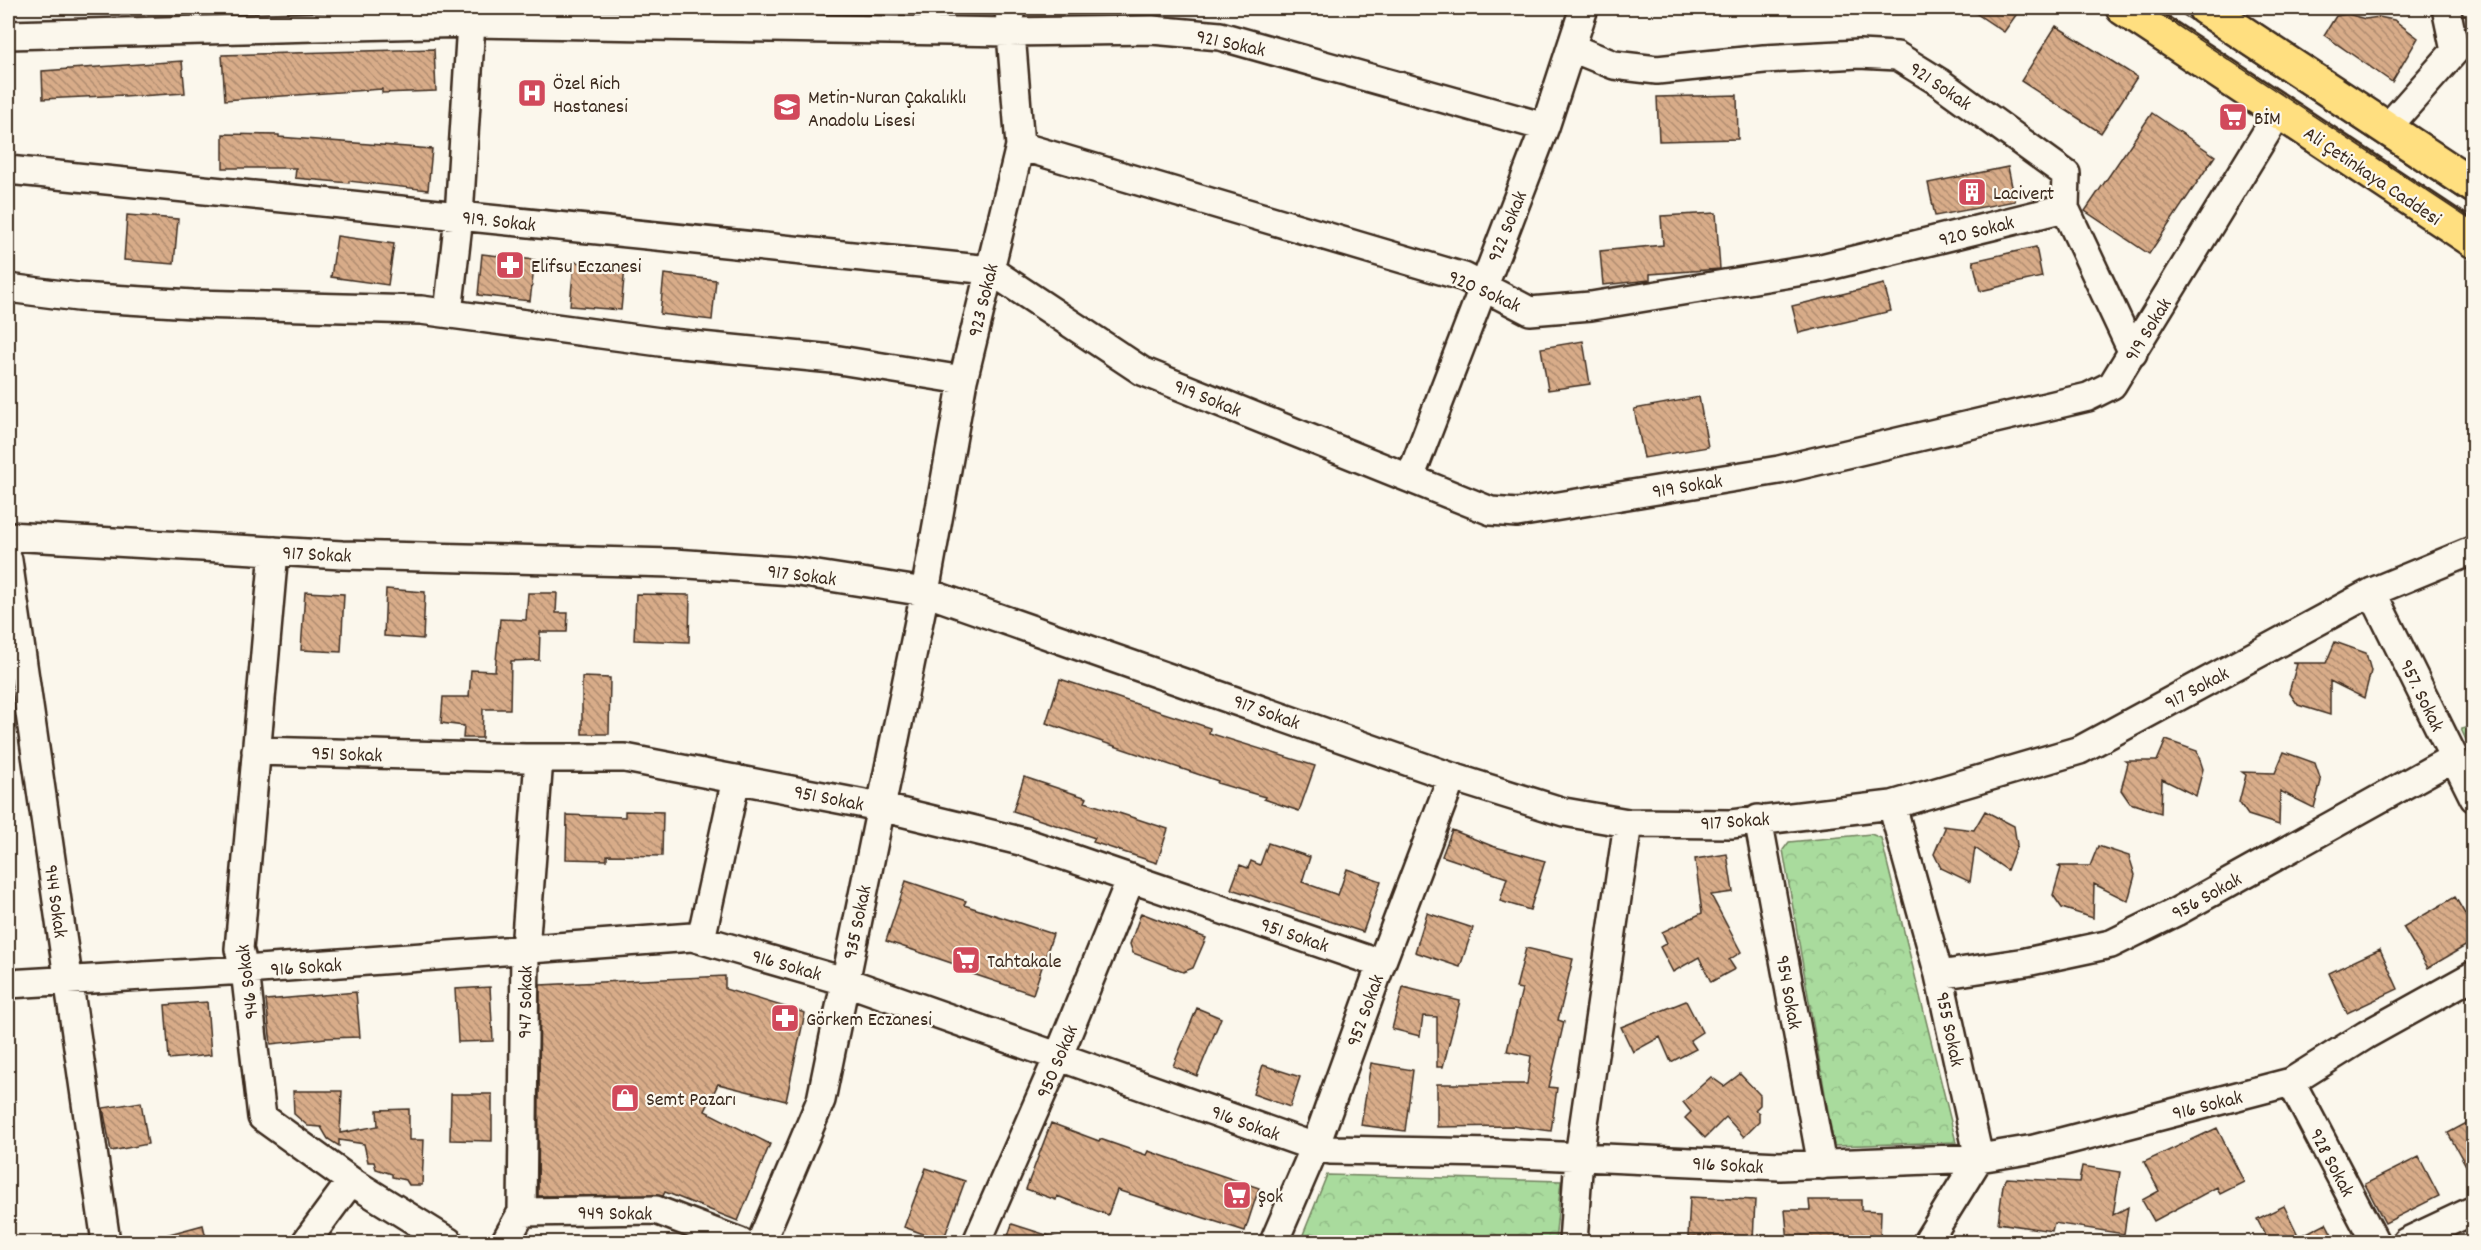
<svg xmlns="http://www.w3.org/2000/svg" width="2481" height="1250" viewBox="0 0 2481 1250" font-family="Dekko,sans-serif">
<defs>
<pattern id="forest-crowns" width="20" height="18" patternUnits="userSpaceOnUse" patternTransform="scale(1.5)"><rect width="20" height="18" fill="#a9db9d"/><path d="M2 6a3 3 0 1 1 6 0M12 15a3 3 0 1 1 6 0" fill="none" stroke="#92bc87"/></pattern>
<pattern id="building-back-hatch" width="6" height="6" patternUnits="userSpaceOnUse" patternTransform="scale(1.5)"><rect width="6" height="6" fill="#d8ac89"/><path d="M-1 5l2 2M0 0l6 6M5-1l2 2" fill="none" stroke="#b08c6f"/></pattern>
</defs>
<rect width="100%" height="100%" fill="#fbf7ec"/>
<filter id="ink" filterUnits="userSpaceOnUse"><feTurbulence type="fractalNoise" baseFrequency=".0167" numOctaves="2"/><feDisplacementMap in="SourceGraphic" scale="12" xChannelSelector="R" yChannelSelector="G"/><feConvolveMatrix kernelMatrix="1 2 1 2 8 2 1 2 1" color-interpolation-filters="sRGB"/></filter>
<g filter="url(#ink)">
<path fill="url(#forest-crowns)" stroke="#72825e" stroke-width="1.5" d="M2473 726H2474L2473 755 2461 729Z
M1871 834 1881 838 1956 1142 1834 1146 1783 850 1789 842Z
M1327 1175 1561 1181 1555 1242H1300Z"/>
<path fill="url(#building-back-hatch)" stroke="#3b2a1e" stroke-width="1.5" d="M1968 8H2021L2004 32Z
M2348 14 2365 19 2379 17 2394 20 2418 38 2392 82 2324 35 2336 16Z
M2056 26 2137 77 2101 133 2021 81Z
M434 49 436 91 382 93V89L225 100 222 55Z
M182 61 185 93 124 97V95L43 99 42 71Z
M1737 95 1738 139 1659 141 1657 97Z
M2152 113 2215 156 2149 254 2085 211Z
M223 134 279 135V137L432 149 428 190 349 181V183L295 178 296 168H223Z
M2008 167 2015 201 1935 216 1928 183Z
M1716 213 1720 269 1650 274V280L1603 285 1600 251 1663 245 1661 216Z
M127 215 178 219 174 264 124 260Z
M337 236 394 244 388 285 331 277Z
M2036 247 2042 277 1980 291 1973 261Z
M482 254 535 260 530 301 478 295Z
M574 262 625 267 621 310 570 306Z
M664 274 716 280 712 320 660 314Z
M1884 284 1891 311 1799 333 1792 306Z
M1583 341 1590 384 1548 390 1541 348Z
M1699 397 1708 447 1644 458 1634 409Z
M386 589 425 592 423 639 384 636Z
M305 592 344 594 341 652 301 650Z
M528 593H557L556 613H568L567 632H540L539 660 511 661 510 709H483L482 738H463L464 726 441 723 443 697H469L471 670 495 671 500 619 526 620Z
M636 594 690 595 689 642 634 640Z
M2335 642 2366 653 2371 671 2364 698 2330 681V715L2298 705 2289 692 2297 664 2293 663H2326Z
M582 677 610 678 609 734H582Z
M1060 679 1210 728 1209 733 1315 766 1299 811 1264 799 1265 797 1217 783 1218 781 1046 723Z
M2166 740 2197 751 2203 769 2196 796 2162 779 2161 813 2130 803 2121 790 2128 763 2125 761H2157Z
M2284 752 2315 763 2321 781 2314 808 2280 791 2279 825 2248 815 2239 802 2246 775 2242 772 2275 773Z
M1024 777 1087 798 1085 802 1168 829 1157 863 1093 842 1095 838 1013 811Z
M625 811 663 812 662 856 607 855V860L566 859 567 815 625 817Z
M1985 811 2014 826 2017 845 2007 870 1975 848 1970 882 1941 868 1934 854 1945 828 1942 826 1974 830Z
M1452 830 1492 846 1545 861 1530 910 1500 901 1507 878 1442 856Z
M1268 843 1310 857 1302 882 1338 895 1347 869 1381 881 1363 932 1231 889 1240 865 1248 868 1251 861 1260 865Z
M2098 846 2129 856 2135 875 2128 901 2094 884 2093 918 2062 908 2053 895 2061 868 2057 866H2090Z
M1727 854 1733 892 1711 895 1741 952 1729 960 1735 969 1711 982 1699 957 1673 972 1660 947 1667 943 1662 932 1702 913 1695 859Z
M906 881 966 901 964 905 1053 934 1033 994 973 974 975 971 886 941Z
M2455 897 2474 929V941L2428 968 2403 927Z
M1141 913 1206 938 1193 968 1183 972 1133 953 1130 944Z
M1427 913 1473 928 1460 967 1415 952Z
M1526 948 1573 959 1558 1020 1564 1022 1549 1087 1557 1088 1551 1131 1513 1126 1437 1127V1084H1527L1531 1056 1507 1051 1522 989 1516 988Z
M2380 949 2398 989 2347 1013 2329 973Z
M725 976V989L805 1013 786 1101 718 1084 705 1111 770 1144 738 1221 665 1192 663 1196H538L540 985Z
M490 987 493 1041 458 1042 455 989Z
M1403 987 1460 1001 1443 1067H1437V1017L1423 1016 1420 1036 1392 1029Z
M356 992 360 1037 326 1038 271 1044 266 1000Z
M1686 1001 1702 1032 1690 1040 1696 1049 1671 1062 1660 1037 1633 1052 1621 1027Z
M207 1002 211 1055 169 1059 165 1005Z
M1197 1008 1221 1018 1197 1076 1173 1066Z
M1371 1063 1413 1070 1405 1131 1361 1125Z
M1263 1065 1300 1077 1290 1107 1253 1094Z
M1740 1074 1760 1095V1105L1755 1110 1759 1113V1122L1744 1137 1726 1117 1705 1138 1685 1118 1691 1112 1683 1102 1711 1077 1724 1086Z
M293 1091H342L340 1133 378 1126 377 1110 409 1109V1140H424L422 1185H409L406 1180 392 1177V1174L376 1169 374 1162H368L364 1144 339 1140V1146L328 1139 321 1127 308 1126 294 1114Z
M451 1094H492V1141L450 1140Z
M141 1102 148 1144 111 1151 103 1108Z
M2474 1119V1180L2448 1133Z
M1051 1123 1099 1141 1100 1139 1146 1155 1148 1151 1259 1188 1245 1231 1117 1190 1108 1215 1057 1196 1056 1200 1026 1189Z
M2217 1128 2244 1182 2220 1194 2217 1187 2154 1221 2142 1200 2159 1191 2144 1162Z
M2419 1157 2439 1196 2385 1223 2365 1184Z
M2082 1166 2120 1172 2113 1215 2128 1207 2124 1234 2054 1223 2052 1231 1998 1223 2003 1185 2007 1178 2079 1182Z
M926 1168 965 1181 943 1241 904 1227Z
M1690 1197 1755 1200 1753 1240 1688 1237Z
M1809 1200H1861V1210L1881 1211 1880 1242H1788L1785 1210H1810Z
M2284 1206 2299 1237 2326 1223 2336 1242H2269L2257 1219Z
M1012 1224 1059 1239 1058 1242H1006Z
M203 1225 207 1242H159L158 1237Z"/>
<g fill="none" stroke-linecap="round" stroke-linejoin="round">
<g stroke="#3b2a1e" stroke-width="32">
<path id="minor" d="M8 35 471 23 1009 32 1152 30 1220 36 1545 127
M1572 48 1614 65 1657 70 1764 59 1859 54 1897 56 1939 82 2066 174 2065 208 2133 353
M2386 129 2455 51 2446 8
M1020 146 1464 277 1530 311 1591 306 1821 268 2065 208
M8 170 990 270 1142 371 1491 511 1517 513 1779 470 2088 397 2112 385 2279 112
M8 288 78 297 193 304 421 310 660 342 833 359 963 380
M448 313 459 216 471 23 469 8
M1410 478 1545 127 1584 8
M8 536 342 555 673 563 792 571 925 592 1452 777 1564 812 1628 823 1731 824 1892 805 2080 750 2372 592 2474 550
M274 551 239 949 245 970 262 1117 351 1181 449 1242
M8 560 106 1242
M2372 592 2474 798
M256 751 525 758H625L880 807 1024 842 1381 964
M1892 805 1939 975 1979 1158 1927 1242
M1758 819 1822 1165
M701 939 736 779
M1939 975 2026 962 2111 944 2176 912 2453 758
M8 984 245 970 692 937 844 981 1315 1147 1331 1150 1494 1153 1780 1166 1979 1158 2034 1149 2291 1082 2366 1035 2474 975
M2291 1082 2375 1242
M522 1212 656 1210 740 1242
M306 1242 351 1181
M505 1242 522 1212 525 950 539 758
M761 1242 821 1100 925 592 963 380 1020 146 1009 8
M977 1242 1059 1055 1131 878
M1274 1242 1315 1147 1381 964 1452 777
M1573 1242 1579 1157 1628 823
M2406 1242 2474 1210"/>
</g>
<g stroke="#3b2a1e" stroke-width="38">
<path id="major" d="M2123 8 2474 241
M2205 8 2474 186"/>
</g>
<use href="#minor" stroke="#fbf7ec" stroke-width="27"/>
<use href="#major" stroke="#ffdf80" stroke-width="33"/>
<path stroke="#3b2a1e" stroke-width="1.5" d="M2151 8 2474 222
M2173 8 2474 208"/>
</g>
</g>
<defs>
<g id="hospital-square" transform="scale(1.5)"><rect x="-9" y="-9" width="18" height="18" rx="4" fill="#d1495b" stroke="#fbf7ec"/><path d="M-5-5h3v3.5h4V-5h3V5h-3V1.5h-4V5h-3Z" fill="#fff"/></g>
<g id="school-square" transform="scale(1.5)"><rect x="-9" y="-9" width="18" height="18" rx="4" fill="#d1495b" stroke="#fbf7ec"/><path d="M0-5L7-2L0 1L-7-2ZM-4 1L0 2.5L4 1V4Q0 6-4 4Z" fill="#fff"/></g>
<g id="supermarket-square" transform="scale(1.5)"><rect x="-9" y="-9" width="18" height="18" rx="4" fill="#d1495b" stroke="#fbf7ec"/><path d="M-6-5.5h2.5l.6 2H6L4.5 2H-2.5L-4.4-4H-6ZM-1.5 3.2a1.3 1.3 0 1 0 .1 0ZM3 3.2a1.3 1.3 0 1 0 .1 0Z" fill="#fff"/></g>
<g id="building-square" transform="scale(1.5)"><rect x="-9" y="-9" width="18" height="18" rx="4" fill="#d1495b" stroke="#fbf7ec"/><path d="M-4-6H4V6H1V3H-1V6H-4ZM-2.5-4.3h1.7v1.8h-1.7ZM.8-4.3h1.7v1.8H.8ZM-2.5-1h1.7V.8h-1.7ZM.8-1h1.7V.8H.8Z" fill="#fff"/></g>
<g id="pharmacy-square" transform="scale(1.5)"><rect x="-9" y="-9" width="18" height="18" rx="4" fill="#d1495b" stroke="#fbf7ec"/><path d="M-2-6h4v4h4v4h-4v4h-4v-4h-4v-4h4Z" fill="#fff"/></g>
<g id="shop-square" transform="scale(1.5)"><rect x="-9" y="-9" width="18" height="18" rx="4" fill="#d1495b" stroke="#fbf7ec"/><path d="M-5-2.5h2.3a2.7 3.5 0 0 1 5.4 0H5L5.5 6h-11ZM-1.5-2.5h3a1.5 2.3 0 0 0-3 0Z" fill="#fff"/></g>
</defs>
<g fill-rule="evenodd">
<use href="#hospital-square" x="532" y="93"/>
<use href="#school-square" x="787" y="107"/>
<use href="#supermarket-square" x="2233" y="117"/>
<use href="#building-square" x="1972" y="192"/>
<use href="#pharmacy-square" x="510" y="265"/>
<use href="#supermarket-square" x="966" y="960"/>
<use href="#pharmacy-square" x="785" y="1018"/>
<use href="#shop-square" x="625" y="1098"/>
<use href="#supermarket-square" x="1237" y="1195"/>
</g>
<g text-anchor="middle" stroke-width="4.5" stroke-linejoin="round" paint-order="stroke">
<g font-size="20" fill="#3b2a1e" stroke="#fbf7ec">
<text transform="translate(1231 42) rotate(12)" y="7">921 Sokak</text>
<text transform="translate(1941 85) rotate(34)" y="7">921 Sokak</text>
<text transform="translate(2373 175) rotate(34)" y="7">Ali Çetinkaya Caddesi</text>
<text transform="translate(499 220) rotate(6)" y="7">919. Sokak</text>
<text transform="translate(1506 226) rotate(-68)" y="7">922 Sokak</text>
<text transform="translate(1976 230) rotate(-14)" y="7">920 Sokak</text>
<text transform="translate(1485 290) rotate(24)" y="7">920 Sokak</text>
<text transform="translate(982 300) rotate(-76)" y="7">923 Sokak</text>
<text transform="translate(2147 329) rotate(-58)" y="7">919 Sokak</text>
<text transform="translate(1208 397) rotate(22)" y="7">919 Sokak</text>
<text transform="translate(1687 485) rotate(-9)" y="7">919 Sokak</text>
<text transform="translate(317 553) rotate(3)" y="7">917 Sokak</text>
<text transform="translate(802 574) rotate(7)" y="7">917 Sokak</text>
<text transform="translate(2196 687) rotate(-28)" y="7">917 Sokak</text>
<text transform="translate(2423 695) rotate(64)" y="7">957. Sokak</text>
<text transform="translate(1267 711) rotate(20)" y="7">917 Sokak</text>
<text transform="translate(347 753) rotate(2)" y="7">951 Sokak</text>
<text transform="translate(829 797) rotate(11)" y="7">951 Sokak</text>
<text transform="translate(1735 820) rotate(-4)" y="7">917 Sokak</text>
<text transform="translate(2206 895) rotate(-29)" y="7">956 Sokak</text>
<text transform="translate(57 901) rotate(82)" y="7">944 Sokak</text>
<text transform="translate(856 922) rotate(-78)" y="7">935 Sokak</text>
<text transform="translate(1295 934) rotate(19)" y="7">951 Sokak</text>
<text transform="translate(787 964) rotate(16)" y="7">916 Sokak</text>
<text transform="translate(306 966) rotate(-4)" y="7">916 Sokak</text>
<text transform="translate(246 982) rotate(-97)" y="7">946 Sokak</text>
<text transform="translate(1790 992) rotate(80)" y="7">954 Sokak</text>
<text transform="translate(524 1002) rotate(-89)" y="7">947 Sokak</text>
<text transform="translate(1364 1010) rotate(-70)" y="7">952 Sokak</text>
<text transform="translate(1951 1029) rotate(78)" y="7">955 Sokak</text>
<text transform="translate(1056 1061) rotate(-67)" y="7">950 Sokak</text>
<text transform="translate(2207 1104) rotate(-14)" y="7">916 Sokak</text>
<text transform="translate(1246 1122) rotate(20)" y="7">916 Sokak</text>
<text transform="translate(2333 1162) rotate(62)" y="7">928 Sokak</text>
<text transform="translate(1728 1164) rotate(3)" y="7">916 Sokak</text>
<text transform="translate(615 1212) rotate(1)" y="7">949 Sokak</text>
</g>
<g font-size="20" fill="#3b2a1e" stroke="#fbf7ec" text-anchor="start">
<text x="553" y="89">Özel Rich<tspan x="553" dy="23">Hastanesi</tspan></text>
<text x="808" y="103">Metin-Nuran Çakalıklı<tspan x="808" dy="23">Anadolu Lisesi</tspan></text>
<text x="2254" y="124">BİM</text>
<text x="1993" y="199">Lacivert</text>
<text x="531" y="272">Elifsu Eczanesi</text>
<text x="987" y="967">Tahtakale</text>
<text x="806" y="1025">Görkem Eczanesi</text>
<text x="646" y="1105">Semt Pazarı</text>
<text x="1258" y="1202">Şok</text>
</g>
</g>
<rect width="2481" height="1250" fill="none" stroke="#fbf7ec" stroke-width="30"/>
<rect x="15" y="15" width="2451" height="1220" fill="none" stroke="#3b2a1e" stroke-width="2" filter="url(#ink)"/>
</svg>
